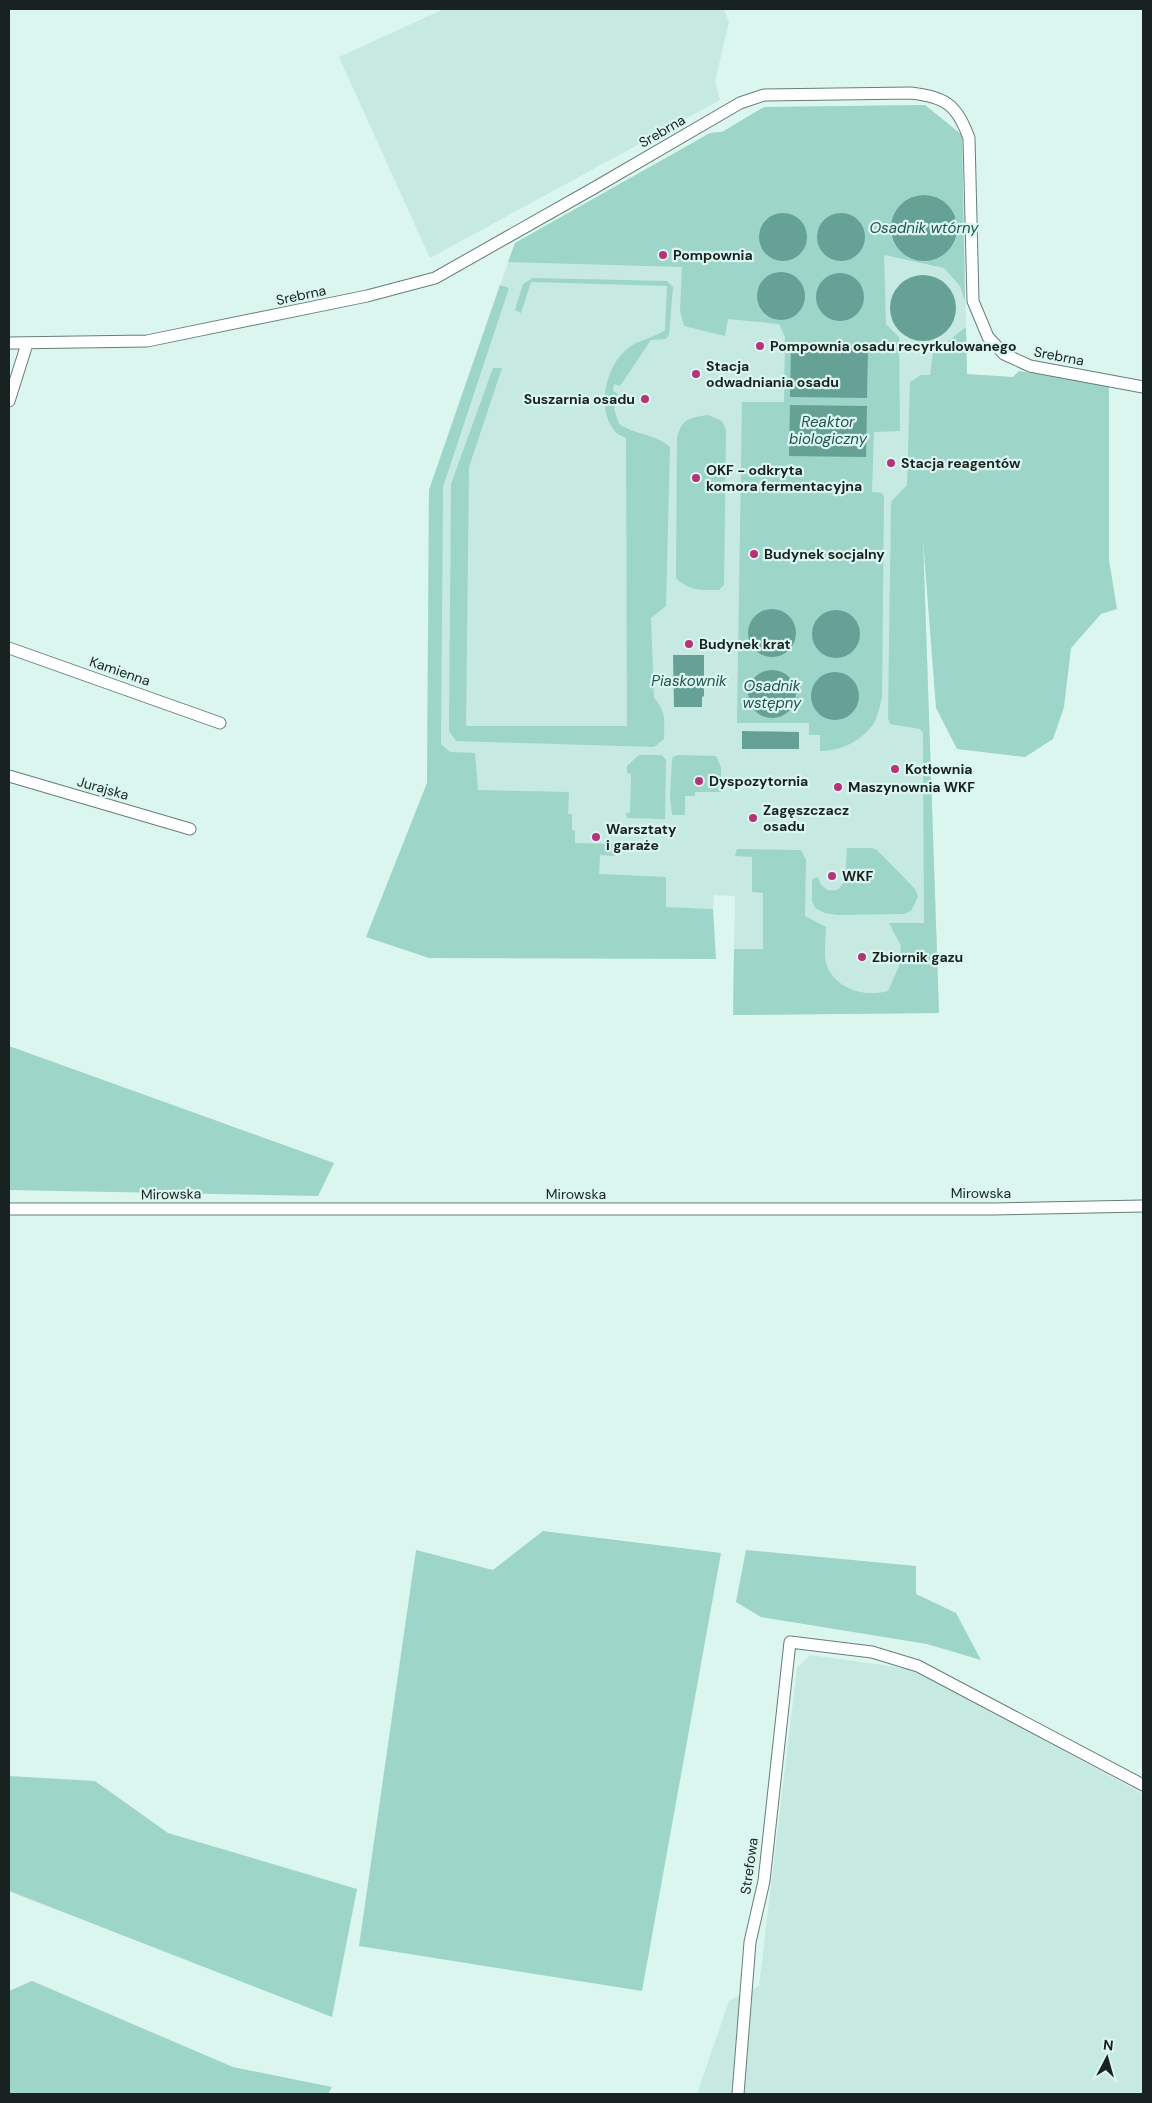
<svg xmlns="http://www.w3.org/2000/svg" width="1152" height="2103" viewBox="0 0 1152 2103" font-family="'DM Sans',sans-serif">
<rect width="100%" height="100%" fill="#dbf5ef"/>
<path fill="#c6e9e1" d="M444 9H724L729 22 715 81 720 100 430 258 339 57Z
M925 105 962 135 967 374 921 478 939 1013 733 1015 735 896 714 895 713 909 666 907V880L396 864 427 783 429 490 515 243 710 133 722 132 764 107Z
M810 1655 911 1669 1143 1794V2094H697L729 2001 759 1986 797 1668Z"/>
<path fill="#9dd5c9" d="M925 105 962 135 965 301 960 286 944 268 884 255 886 324 899 337 900 431 874 432 872 492 882 493 884 497 882 697C880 705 878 716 874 723 862 741 841 751 820 751V735H809V723H737L742 402H784L785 337 779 324 728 319 725 336 684 326 680 311 682 267 508 262 515 243 710 133 722 132 764 107Z
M533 278 667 281 673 287 669 335 666 339 651 340 620 386 614 384 613 391 618 394 614 409 619 424C635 435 656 434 670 447L666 606 651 618 654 698C667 713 664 720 664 739L654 747 456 741 449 731 451 484 493 368H502L469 467 466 726H627L626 438C622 436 616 434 614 430 596 408 606 366 627 349 637 340 654 338 665 330L667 286 531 282 521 313 515 310 523 284Z
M500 285 509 288 443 487 441 744 450 752 475 753 478 790 569 792 568 814H572V830L575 831V843L617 844 615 856 600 855 599 874 666 877V907L713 909 716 959 429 958 366 937 427 783 429 490Z
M966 327 967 374 1013 377 1019 371 1109 385V560L1117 609 1101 614 1071 648 1064 707 1053 739 1025 757 957 749 936 708 923 540 939 1013 733 1015 734 949H763V893L752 892V857L735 856 737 849 801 850 806 860 805 916 826 927C826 938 823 956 827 966 837 990 865 997 888 991L899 966 901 946 889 923H924L923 733 920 729 890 724 888 718 891 502 907 485 910 382 921 375H930L933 353Z
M708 415 722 421 726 430 724 585 719 590C702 590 688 591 676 578L677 438C682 418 689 418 708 415Z
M639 755H662L666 760 665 819 627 818 626 813H630L631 774 627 773V766Z
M678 755 716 756 721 767V792H695V796H685V815H672L670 797 672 760 673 757Z
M847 848H872L877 850 915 889 918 897 911 911 904 914 837 915 825 913 815 908 812 901V879L818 877C821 888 828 893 839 889L845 880Z
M9 1046 334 1163 318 1196 9 1190Z
M543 1531 721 1553 642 1991 359 1946 416 1550 493 1570Z
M746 1550 916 1566V1594L956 1613 981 1660 927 1644 761 1617 736 1602Z
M9 1776 95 1781 168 1833 357 1889 332 2017 9 1891Z
M32 1981 233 2067 332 2087 328 2094H9V1991Z"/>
<path fill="#66a195" d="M891 228a33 33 0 1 1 66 0a33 33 0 1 1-66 0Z
M759 237a24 24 0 1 1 48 0a24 24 0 1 1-48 0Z
M817 237a24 24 0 1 1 48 0a24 24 0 1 1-48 0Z
M757 296a24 24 0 1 1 48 0a24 24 0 1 1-48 0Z
M816 297a24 24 0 1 1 48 0a24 24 0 1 1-48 0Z
M890 308a33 33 0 1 1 66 0a33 33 0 1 1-66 0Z
M791 346 868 347 867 398 790 397Z
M790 405 867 406 866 457 789 456Z
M748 633a24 24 0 1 1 48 0a24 24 0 1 1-48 0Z
M812 634a24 24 0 1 1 48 0a24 24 0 1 1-48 0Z
M673 655H704V696L702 697V707H674Z
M748 694a24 24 0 1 1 48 0a24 24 0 1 1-48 0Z
M811 696a24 24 0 1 1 48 0a24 24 0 1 1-48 0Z
M742 731 799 732V749H742Z"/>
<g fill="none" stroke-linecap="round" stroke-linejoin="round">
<g stroke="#677e79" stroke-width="13">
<path id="minor" d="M9 343 147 341 367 296 435 278 594 188 740 103 764 95 911 93C946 97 957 105 969 138L973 301 988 337 1004 354 1030 366 1143 387
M9 401 27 344
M9 648 220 723
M9 776 190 829
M9 1209H993L1143 1206
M738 2094 750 1942 764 1881 790 1642 872 1652 918 1666 1143 1785"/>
</g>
<use href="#minor" stroke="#fff" stroke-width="11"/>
</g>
<g fill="#b73379" stroke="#dbf5ef" stroke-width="2">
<circle cx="663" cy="255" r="5"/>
<circle cx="760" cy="346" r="5"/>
<circle cx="696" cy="374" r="5"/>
<circle cx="645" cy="399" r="5"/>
<circle cx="891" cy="463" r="5"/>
<circle cx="696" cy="478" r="5"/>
<circle cx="754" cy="554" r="5"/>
<circle cx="689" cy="644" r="5"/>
<circle cx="895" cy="769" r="5"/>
<circle cx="699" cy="781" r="5"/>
<circle cx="838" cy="787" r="5"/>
<circle cx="753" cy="818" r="5"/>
<circle cx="596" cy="837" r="5"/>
<circle cx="832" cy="876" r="5"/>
<circle cx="862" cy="957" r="5"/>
</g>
<g text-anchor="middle" stroke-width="4.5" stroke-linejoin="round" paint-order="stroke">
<g font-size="14" fill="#182220" stroke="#dbf5ef">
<text transform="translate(662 131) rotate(-30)" y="5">Srebrna</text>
<text transform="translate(301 295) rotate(-12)" y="5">Srebrna</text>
<text transform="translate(1059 356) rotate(11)" y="5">Srebrna</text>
<text transform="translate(120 671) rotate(19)" y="5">Kamienna</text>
<text transform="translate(103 788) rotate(16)" y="5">Jurajska</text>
<text x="981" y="1198">Mirowska</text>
<text transform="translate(171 1194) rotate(-1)" y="5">Mirowska</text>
<text x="576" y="1199">Mirowska</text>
<text transform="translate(749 1866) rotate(-82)" y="5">Strefowa</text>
</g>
<g font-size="14" font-weight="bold" fill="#182220" stroke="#dbf5ef" text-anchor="start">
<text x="673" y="260">Pompownia</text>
<text x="770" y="351">Pompownia osadu recyrkulowanego</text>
<text x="706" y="371">Stacja<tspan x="706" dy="16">odwadniania osadu</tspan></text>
<text x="635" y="404" text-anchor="end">Suszarnia osadu</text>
<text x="901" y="468">Stacja reagentów</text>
<text x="706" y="475">OKF - odkryta<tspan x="706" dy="16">komora fermentacyjna</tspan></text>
<text x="764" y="559">Budynek socjalny</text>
<text x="699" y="649">Budynek krat</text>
<text x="905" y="774">Kotłownia</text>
<text x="709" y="786">Dyspozytornia</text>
<text x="848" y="792">Maszynownia WKF</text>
<text x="763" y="815">Zagęszczacz<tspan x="763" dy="16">osadu</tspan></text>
<text x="606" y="834">Warsztaty<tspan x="606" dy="16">i garaże</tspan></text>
<text x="842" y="881">WKF</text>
<text x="872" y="962">Zbiornik gazu</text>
</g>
<g font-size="15" font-style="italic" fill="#21544b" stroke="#dbf5ef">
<text x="924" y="233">Osadnik wtórny</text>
<text x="828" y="427">Reaktor<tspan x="828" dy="17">biologiczny</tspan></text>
<text x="689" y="686">Piaskownik</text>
<text x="772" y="691">Osadnik<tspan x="772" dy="17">wstępny</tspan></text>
</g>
</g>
<rect width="1152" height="2103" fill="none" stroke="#182220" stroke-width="20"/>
<g transform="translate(1107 2058) rotate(6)" stroke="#dbf5ef" stroke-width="4" paint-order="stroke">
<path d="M0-4L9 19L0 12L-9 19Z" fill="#182220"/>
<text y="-8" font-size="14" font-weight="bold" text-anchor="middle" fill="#182220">N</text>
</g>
</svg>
